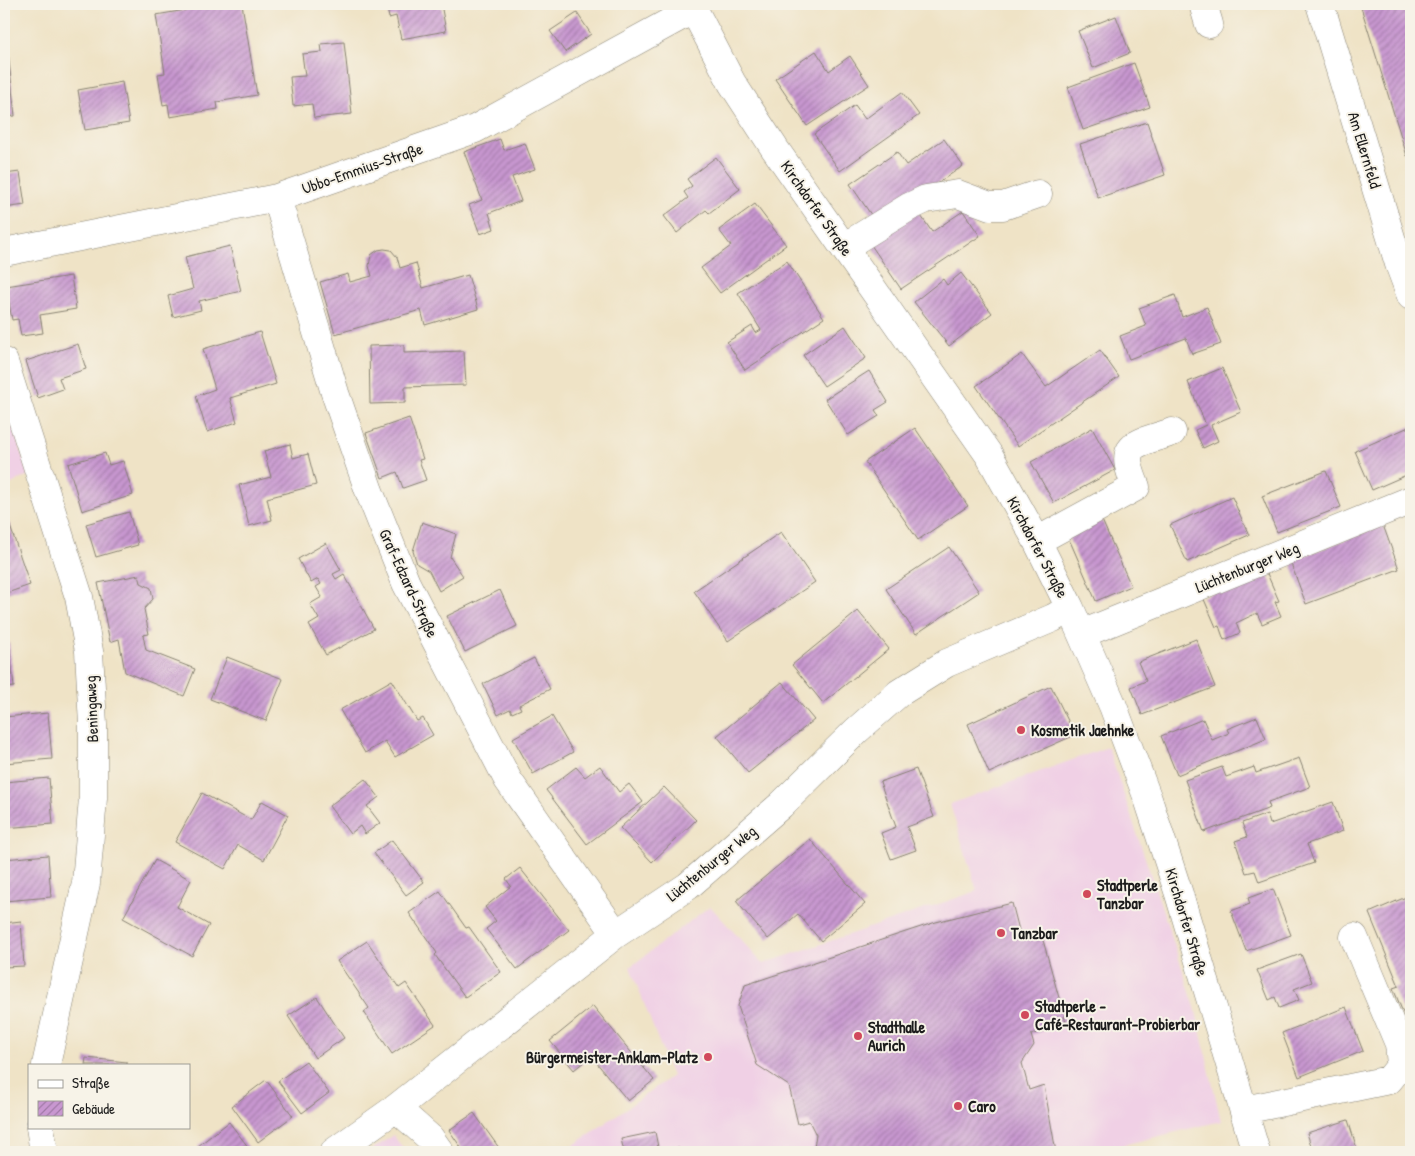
<svg xmlns="http://www.w3.org/2000/svg" width="1415" height="1156" viewBox="0 0 1415 1156" font-family="'Patrick Hand',sans-serif">
<defs>
<pattern id="building-hatch" width="6" height="6" patternUnits="userSpaceOnUse" patternTransform="scale(1.25)"><rect width="6" height="6" fill="#c897d0"/><path d="M-1 1l2-2M0 6l6-6M5 7l2-2" fill="none" stroke="#a27aa8"/></pattern>
</defs>
<rect width="100%" height="100%" fill="#f7f3e8"/>
<filter id="ink" filterUnits="userSpaceOnUse"><feTurbulence type="fractalNoise" baseFrequency=".02" numOctaves="2"/><feDisplacementMap in="SourceGraphic" scale="10" xChannelSelector="R" yChannelSelector="G"/><feConvolveMatrix kernelMatrix="1 2 1 2 8 2 1 2 1" color-interpolation-filters="sRGB"/></filter>
<filter id="wash" filterUnits="userSpaceOnUse"><feTurbulence type="fractalNoise" baseFrequency=".0096" numOctaves="4" result="noise"/><feDisplacementMap in="SourceGraphic" scale="20" xChannelSelector="R" yChannelSelector="G"/><feGaussianBlur stdDeviation="1.12" result="paint"/><feColorMatrix in="noise" values="0 0 0 0 0 0 0 0 0 0 0 0 0 0 0 0 0 1.4 0 .05"/><feComposite in="paint" operator="in"/></filter>
<g filter="url(#wash)">
<rect width="100%" height="100%" fill="#efe3c6"/>
<path fill="#f0d0e5" d="M4 397 28 475 4 488Z
M1108 747 1195 1007 1221 1121 1094 1152H564L672 1076 630 967 710 906 763 964 977 891 950 804Z
M393 1135 406 1152H369Z"/>
<g id="blocks">
<path fill="url(#building-hatch)" d="M221 4H242L257 95 217 102 218 109 170 117 168 104 163 105 158 74 165 73 156 15Z
M394 4H441L446 31 401 39 396 16 389 18 387 8 395 7Z
M1360 4H1411V155L1407 156Z
M577 13 591 34 565 52 550 31Z
M1116 16 1130 53 1093 68 1078 31Z
M344 42 352 114 314 118 312 104 293 106 290 77 305 76 302 54 322 52 321 44Z
M4 43H7L15 116 4 117Z
M816 51 829 71 850 56 869 85 807 126 775 79Z
M1134 63 1150 107 1083 130 1068 87Z
M122 82 129 123 85 130 78 90Z
M902 92 919 115 840 171 814 134 855 105 865 119Z
M1147 122 1165 175 1098 198 1080 144Z
M500 139 504 150 525 143 535 169 512 177 521 201 489 213 494 229 480 234 469 205 482 200 464 152Z
M944 139 963 166 917 197 874 219 850 184 897 152 906 165Z
M716 157 740 189 709 213 706 210 677 233 664 216 688 198 684 192 692 186 687 179Z
M20 172 25 205 4 208V174Z
M755 204 786 245 720 293 701 268 731 246 719 230Z
M917 210 932 232 963 211 980 236 901 289 869 242Z
M230 246 241 291 199 301 201 310 173 317 168 296 193 289 185 257Z
M384 249 391 250 397 257 400 268 416 263 423 288 468 275 478 309 425 325 421 310 335 334 320 282 348 274 350 282 372 276 369 266 371 255 378 250Z
M787 261 824 318 745 370 727 342 752 326 756 333 761 330 738 293Z
M961 273 992 313 949 346 914 302 943 279 947 285Z
M71 276 76 309 40 315 43 333 21 336 18 319 12 320 6 286Z
M1175 295 1182 317 1207 307 1221 344 1192 354 1186 338 1129 359 1120 336 1146 326 1139 308Z
M845 326 866 358 824 386 803 355Z
M260 332 276 384 230 398 237 422 207 432 196 396 215 389 203 349Z
M78 344 86 369 59 378 63 389 38 398 26 361Z
M404 345V353L464 351 466 385 405 387V403L370 404 369 346Z
M1100 350 1119 377 1018 446 976 386 1022 354 1046 387Z
M1222 368 1241 412 1211 425 1218 441 1203 448 1195 430 1206 425 1188 382Z
M869 371 888 402 875 410 879 416 848 435 825 399Z
M409 418 423 459 419 460 426 480 403 488 397 472 382 478 366 433Z
M1411 426V473L1372 490 1355 451Z
M915 428 968 506 918 540 865 462Z
M1092 428 1115 470 1054 503 1031 462Z
M290 444 293 458 308 454 316 485 267 498 272 520 249 526 239 485 271 477 264 451Z
M105 453 109 465 123 461 133 495 82 511 68 464Z
M1326 471 1341 507 1277 532 1262 496Z
M1232 497 1249 535 1187 562 1170 525Z
M129 512 138 545 96 557 86 524Z
M1101 518 1131 586 1096 601 1066 532Z
M422 522 456 534 450 557 463 576 439 591 429 571 417 564 413 551Z
M9 523 30 585 4 594V524Z
M1383 525 1399 569 1306 604 1290 561Z
M781 532 815 582 728 641 694 591Z
M326 543 341 570 333 574 336 579 344 574 374 629 326 655 309 625 319 619 310 604 322 597 316 587 321 584 318 579 311 583 298 559Z
M949 547 979 592 916 634 886 589Z
M1265 569 1279 601 1275 602 1281 616 1262 624 1257 613 1236 623 1240 633 1224 640 1219 626 1216 627 1203 597Z
M139 575 141 583 151 588 153 599 144 609 149 634 143 635 146 650 195 669 184 696 125 672 119 639 110 642 98 583Z
M500 590 517 626 465 652 447 616Z
M858 611 889 649 823 703 792 665Z
M1196 639 1215 687 1142 715 1131 687 1146 681 1138 662Z
M9 642 14 687 4 688V643Z
M227 657 283 679 266 721 210 699Z
M534 658 550 689 519 705 521 709 512 713 510 709 498 715 483 684Z
M392 680 417 721 423 718 433 735 395 757 385 741 365 753 340 710Z
M782 682 814 720 748 773 717 736Z
M1051 686 1075 735 989 773 968 724Z
M48 713 52 759 4 763V717Z
M552 716 573 752 533 774 513 738Z
M1257 717 1266 739 1177 775 1161 736 1203 719 1212 740 1229 733 1227 729Z
M1299 758 1310 787 1268 802 1270 808 1204 832 1185 780 1222 767 1226 777 1254 767 1256 773Z
M600 766 619 792 629 784 643 802 587 844 546 790 576 767 585 777Z
M916 769 934 817 907 827 916 850 891 859 881 833 896 827 880 782Z
M49 778 53 824 4 828V782Z
M365 779 379 797 367 806 380 823 365 834 360 826 350 834 329 806Z
M664 787 696 820 652 862 620 828Z
M202 793 251 820 262 801 288 815 264 860 238 845 225 869 175 842Z
M1333 802 1343 831 1307 844 1314 863 1259 882 1255 871 1246 873 1235 841 1247 837 1242 823 1267 814 1270 824Z
M810 839 865 904 821 941 798 914 768 939 736 901Z
M392 840 424 882 406 895 374 853Z
M48 855 51 897 4 901V859Z
M155 860 191 880 177 907 209 925 192 956 123 918Z
M520 868 569 930 517 969 486 929 496 921 485 907 511 886 506 879Z
M1273 889 1291 935 1246 951 1231 911 1250 904 1248 898Z
M440 891 466 928 469 927 501 972 465 997 435 955 437 953 409 913Z
M1406 897 1411 910V1032L1393 988 1399 986 1369 913Z
M1012 903 1021 938 1041 933 1066 1023 1031 1035 1034 1045 1022 1063 1029 1090 1044 1085 1056 1152H813L816 1135 809 1121 798 1124 789 1086 757 1065 738 1006 745 985 936 922Z
M21 921 24 966 4 967V923Z
M367 941 399 988 406 983 435 1025 392 1054 364 1012 369 1008 337 961Z
M1301 954 1312 982 1294 989 1299 1000 1279 1008 1275 997 1269 1000 1257 970Z
M317 997 344 1038 315 1058 288 1016Z
M593 1006 654 1080 628 1101 591 1056 574 1070 550 1041Z
M1346 1007 1363 1051 1299 1077 1282 1033Z
M86 1058 127 1062V1065H85Z
M4 1061H5L7 1088H4Z
M306 1061 329 1093 302 1113 278 1081Z
M266 1080 293 1116 258 1142 232 1106Z
M474 1113 502 1152H464L449 1130Z
M1348 1120 1358 1152H1313L1307 1133Z
M229 1122 252 1152H203L198 1146Z
M655 1132 659 1152H624L621 1139Z
M679 1148 680 1152H660V1151Z"/>
</g>
</g>
<g filter="url(#ink)">
<use href="#blocks" fill-opacity="0" stroke="#868071" stroke-width="1"/>
<g fill="none" stroke-linecap="round" stroke-linejoin="round">
<g stroke="#868071" stroke-width="29">
<path id="minor" d="M691 4 732 83 775 149 989 455 1037 541 1070 608 1113 706 1148 799 1179 894 1256 1152
M1203 4 1209 24
M1320 4 1399 264 1411 296
M277 198 335 393 369 491 406 583 508 780 616 934
M844 247 909 207 926 199 958 194 990 206H1003L1038 194
M4 252 277 198 475 129 694 9
M4 362 79 597 89 651 93 725V798L86 883 46 1065
M1037 541 1136 487C1117 442 1134 445 1172 432
M1082 634 1411 500
M396 1108 430 1138 440 1152
M1244 1110 1389 1080 1401 1065 1399 1044 1354 937
M40 1127 44 1152
M334 1152 396 1108 616 934 688 886 781 805 856 731 899 693 947 663 1053 618 1070 608"/>
</g>
<use href="#minor" stroke="#fff" stroke-width="28"/>
</g>
</g>
<g fill="#d1495b" stroke="#f7f3e8" stroke-width="2">
<circle cx="1021" cy="730" r="5"/>
<circle cx="1087" cy="894" r="5"/>
<circle cx="1001" cy="933" r="5"/>
<circle cx="1025" cy="1015" r="5"/>
<circle cx="858" cy="1036" r="5"/>
<circle cx="708" cy="1057" r="5"/>
<circle cx="958" cy="1106" r="5"/>
</g>
<g text-anchor="middle" stroke-width="4" stroke-linejoin="round" paint-order="stroke">
<g font-size="16" fill="#1c1c1c" stroke="#f7f3e8">
<text transform="translate(1365 150) rotate(73)" y="6">Am Ellernfeld</text>
<text transform="translate(362 168) rotate(-19)" y="6">Ubbo-Emmius-Straße</text>
<text transform="translate(817 208) rotate(55)" y="6">Kirchdorfer Straße</text>
<text transform="translate(1038 547) rotate(62)" y="6">Kirchdorfer Straße</text>
<text transform="translate(1247 567) rotate(-22)" y="6">Lüchtenburger Weg</text>
<text transform="translate(409 583) rotate(65)" y="6">Graf-Edzard-Straße</text>
<text transform="translate(91 709) rotate(-92)" y="6">Beningaweg</text>
<text transform="translate(711 863) rotate(-39)" y="6">Lüchtenburger Weg</text>
<text transform="translate(1187 922) rotate(73)" y="6">Kirchdorfer Straße</text>
</g>
<g font-size="16" font-weight="bold" fill="#1c1c1c" stroke="#f7f3e8" text-anchor="start">
<text x="1031" y="736">Kosmetik Jaehnke</text>
<text x="1097" y="891">Stadtperle<tspan x="1097" dy="18">Tanzbar</tspan></text>
<text x="1011" y="939">Tanzbar</text>
<text x="1035" y="1012">Stadtperle -<tspan x="1035" dy="18">Café-Restaurant-Probierbar</tspan></text>
<text x="868" y="1033">Stadthalle<tspan x="868" dy="18">Aurich</tspan></text>
<text x="698" y="1063" text-anchor="end">Bürgermeister-Anklam-Platz</text>
<text x="968" y="1112">Caro</text>
</g>
</g>
<rect width="1415" height="1156" fill="none" stroke="#f7f3e8" stroke-width="20"/>
<rect x="28" y="1064" width="162" height="65" fill="#f7f3e8" stroke="#9f9d96"/>
<rect x="38" y="1080" width="25" height="8" fill="#ffffff" stroke="#9f9d96"/>
<text x="72" y="1088" font-size="15" fill="#1c1c1c">Straße</text>
<rect x="38" y="1101" width="25" height="15" fill="url(#building-hatch)" stroke="#9f9d96"/>
<text x="72" y="1114" font-size="15" fill="#1c1c1c">Gebäude</text>
</svg>
